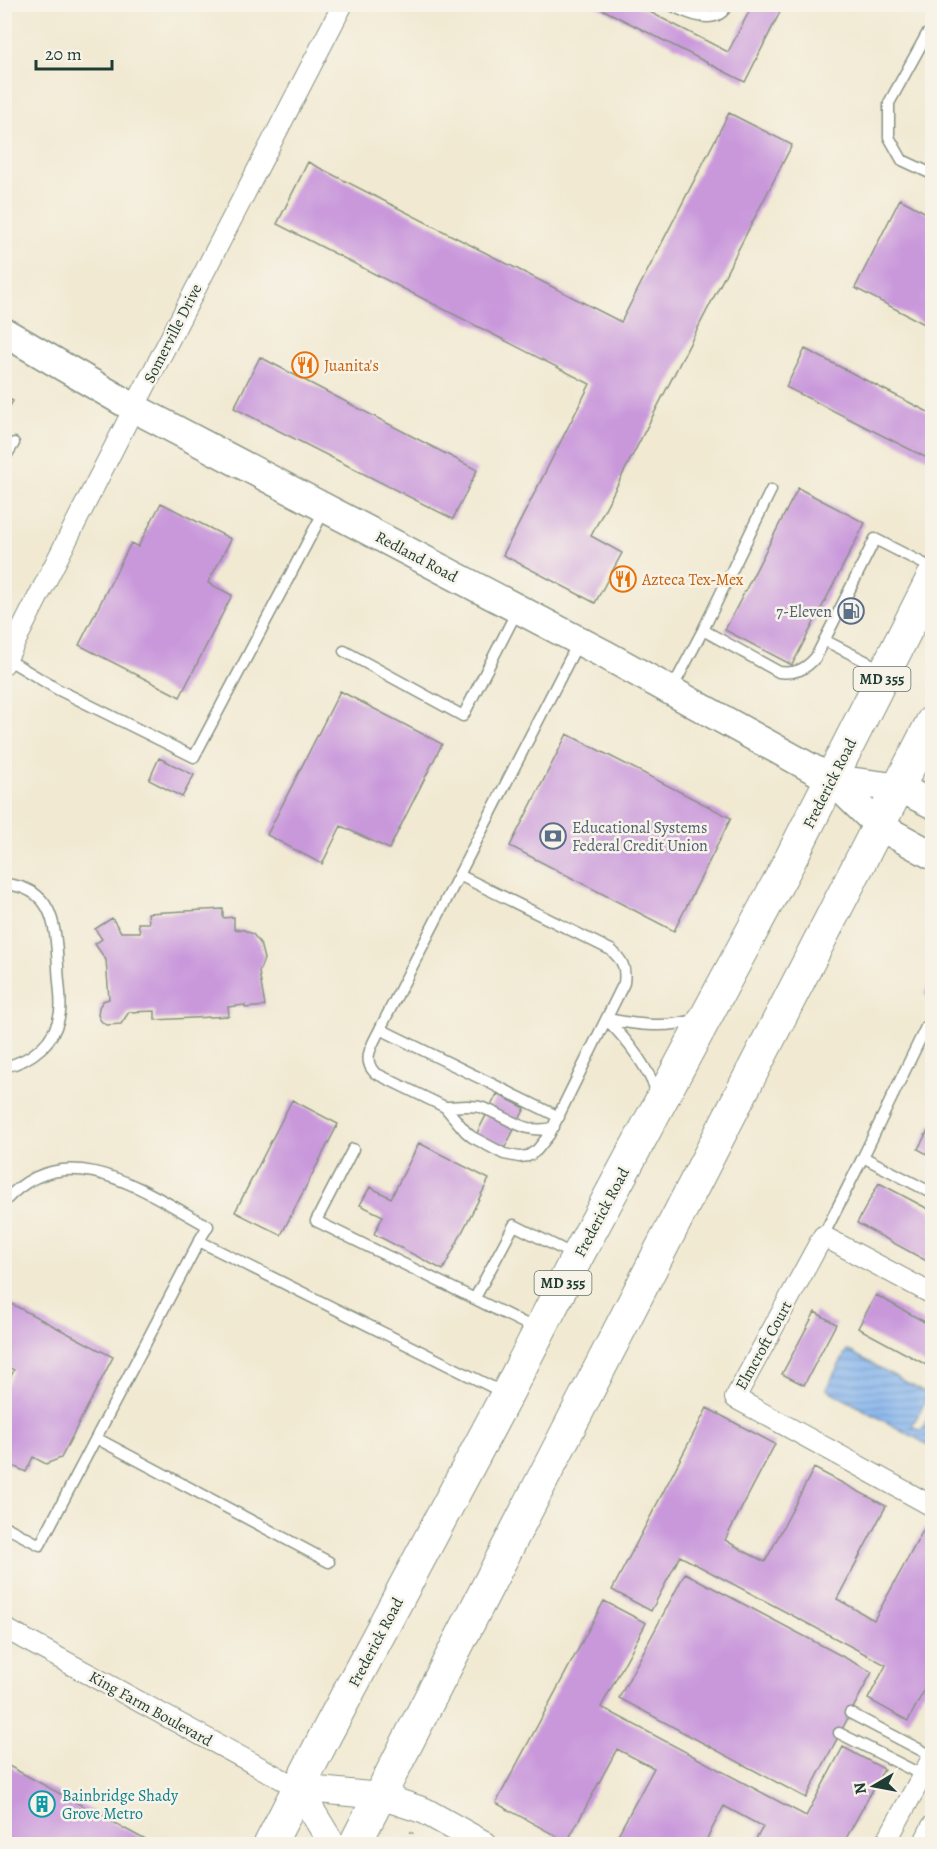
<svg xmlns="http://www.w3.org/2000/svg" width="937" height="1849" viewBox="0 0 937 1849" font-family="Alegreya,serif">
<defs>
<pattern id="water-rules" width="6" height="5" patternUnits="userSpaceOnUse" patternTransform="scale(1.5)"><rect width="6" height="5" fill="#83b3ee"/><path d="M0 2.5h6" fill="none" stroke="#6b93c2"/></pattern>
</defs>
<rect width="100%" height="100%" fill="#f7f3e8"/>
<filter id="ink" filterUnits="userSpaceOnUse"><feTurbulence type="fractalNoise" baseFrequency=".0167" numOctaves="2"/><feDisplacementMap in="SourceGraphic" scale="12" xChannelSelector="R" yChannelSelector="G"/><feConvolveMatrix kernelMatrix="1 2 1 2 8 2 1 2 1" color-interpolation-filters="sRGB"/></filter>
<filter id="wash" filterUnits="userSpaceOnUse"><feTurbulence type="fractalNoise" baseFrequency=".008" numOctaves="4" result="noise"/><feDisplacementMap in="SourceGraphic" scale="24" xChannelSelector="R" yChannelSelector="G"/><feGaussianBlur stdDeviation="1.35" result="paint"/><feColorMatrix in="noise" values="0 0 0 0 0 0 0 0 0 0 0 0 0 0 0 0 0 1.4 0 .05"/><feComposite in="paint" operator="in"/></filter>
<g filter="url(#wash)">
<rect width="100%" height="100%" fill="#f1e9d2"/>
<path fill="url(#water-rules)" stroke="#517891" stroke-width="1.5" d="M847 1350 929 1395 912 1426 921 1431 932 1410V1447L826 1389Z"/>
<g id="blocks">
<path fill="#c998db" d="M592 4H634L728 52 753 4H784L745 82Z
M729 113 792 145 591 536 622 553 595 603 503 555 590 384 277 224 308 162 621 322Z
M900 199 932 216V328L855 288Z
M805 349 932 414V447L927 458 786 387Z
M260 357 477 470 453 519 234 408Z
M4 396 13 401 4 416Z
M798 488 865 523 792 665 725 630Z
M161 503 231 539 208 583 232 595 180 697 79 645 131 543 138 547Z
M340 691 442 744 389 849 341 826 322 864 267 835Z
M567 734 731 818 674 931 510 846Z
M159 758 194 775 182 797 149 780Z
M223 909V918L234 917V929L244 930 253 934 260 943 264 959 259 972 265 1006 245 1008V1005L228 1007 229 1016 155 1020V1011L129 1012 121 1024 106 1025 101 1021 98 1015 99 1007 103 1001 109 999 106 960 95 944 102 939 95 929 112 918 121 932H140L138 923H149L148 913Z
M932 978V999L924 994Z
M497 1094 525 1108 503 1151 475 1137Z
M292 1100 338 1124 281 1235 235 1212Z
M932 1123V1157L918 1149Z
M419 1143 489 1179 443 1270 374 1234 383 1216 360 1205 370 1187 391 1198Z
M879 1183 932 1211V1264L857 1223Z
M876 1295 932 1326V1368L858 1328Z
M4 1300 113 1357 61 1458 46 1464 33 1457 26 1472 4 1462V1449L7 1444 4 1443V1390L14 1370 4 1365Z
M815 1312 836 1324 804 1385 782 1374Z
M707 1408 775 1444 725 1540 742 1550 765 1562 814 1468 886 1506 837 1599 874 1620 925 1527 932 1531V1675L908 1721 868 1699 886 1665 680 1556 651 1611 612 1590Z
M685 1573 872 1672 806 1798 619 1698Z
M604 1601 646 1623 601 1707 806 1816 843 1747 884 1769 843 1844H753L763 1827 724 1806 704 1844H613L654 1768 617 1749 567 1842 496 1803Z
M5 1764 153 1844H5Z"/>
</g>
</g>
<g filter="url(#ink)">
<use href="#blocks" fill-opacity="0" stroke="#889383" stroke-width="1.5"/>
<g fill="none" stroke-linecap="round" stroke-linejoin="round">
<g stroke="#889383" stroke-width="13">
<path id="service" d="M669 4C686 13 716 28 728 4
M932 36 927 34 889 103V137L902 160 932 174
M4 459 14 443
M4 626 19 633
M703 630 771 490
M824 640 883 670
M344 651 463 716 518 609
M7 659 57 689 194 757 325 509
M672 689 703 630 779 672C795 674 805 670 816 657L875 539 932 568
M459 875 611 950C623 961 626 967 624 983L549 1135 537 1150 528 1156 519 1157 504 1154 472 1137 466 1132 445 1107 375 1073C361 1059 373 1044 380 1029L579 641
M4 884C55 888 55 926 58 966 58 981 62 998 60 1012 56 1042 31 1061 4 1067
M607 1019C638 1025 667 1029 697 1019
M607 1020C628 1041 647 1066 658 1095
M926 1027 863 1157 932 1193
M380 1029 559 1117
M445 1107C457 1107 472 1104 483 1108 507 1116 527 1137 554 1127
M353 1149 316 1221 536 1329
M4 1202C66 1132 145 1192 208 1226L199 1241
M823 1236 863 1157
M475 1298 514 1225 574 1255
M96 1438 329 1562
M4 1526 40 1545 199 1241 504 1393
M850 1713 932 1756
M839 1733 932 1780"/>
</g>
<g stroke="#889383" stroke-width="22">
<path id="minor" d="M4 664 134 408 343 4
M932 1294 823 1236 735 1398 932 1506
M4 1628 298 1788
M885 1844 932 1758
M923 1844 932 1826"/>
</g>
<g stroke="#889383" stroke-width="28">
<path id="tertiary" d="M298 1788 380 1796 425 1811 484 1844
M298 1788 332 1844"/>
</g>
<g stroke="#889383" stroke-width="31">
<path id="secondary" d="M4 332 134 408 606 655 831 779 879 826 932 855
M831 779 900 788 932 804"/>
</g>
<g stroke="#889383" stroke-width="34">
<path id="primary" d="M270 1844 325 1736 507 1394 577 1257 788 864 932 579
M355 1844 932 722"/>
</g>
<path stroke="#889383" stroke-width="4" stroke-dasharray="1.5 4.5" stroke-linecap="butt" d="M406 1844 412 1832"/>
<use href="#service" stroke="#fff" stroke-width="10"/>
<use href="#minor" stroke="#fff" stroke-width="20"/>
<use href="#tertiary" stroke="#fff" stroke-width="26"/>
<use href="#secondary" stroke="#fff" stroke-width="28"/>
<use href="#primary" stroke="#fff" stroke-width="32"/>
</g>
</g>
<defs>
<g id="restaurant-ring" transform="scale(1.35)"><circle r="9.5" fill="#f7f3e8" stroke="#e8710a" stroke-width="1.5"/><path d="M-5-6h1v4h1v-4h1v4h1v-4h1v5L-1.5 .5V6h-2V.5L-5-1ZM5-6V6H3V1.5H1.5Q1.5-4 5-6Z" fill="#e8710a"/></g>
<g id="fuel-ring" transform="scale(1.35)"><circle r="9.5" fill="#f7f3e8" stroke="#5c6f8a" stroke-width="1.5"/><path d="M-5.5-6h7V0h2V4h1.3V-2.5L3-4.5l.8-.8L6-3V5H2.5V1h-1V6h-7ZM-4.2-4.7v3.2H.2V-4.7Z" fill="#5c6f8a"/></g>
<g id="bank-ring" transform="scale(1.35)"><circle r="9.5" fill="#f7f3e8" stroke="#5c6f8a" stroke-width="1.5"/><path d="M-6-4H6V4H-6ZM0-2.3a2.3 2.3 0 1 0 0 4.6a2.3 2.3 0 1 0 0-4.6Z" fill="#5c6f8a"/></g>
<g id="building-ring" transform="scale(1.35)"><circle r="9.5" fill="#f7f3e8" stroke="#0f9aa8" stroke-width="1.5"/><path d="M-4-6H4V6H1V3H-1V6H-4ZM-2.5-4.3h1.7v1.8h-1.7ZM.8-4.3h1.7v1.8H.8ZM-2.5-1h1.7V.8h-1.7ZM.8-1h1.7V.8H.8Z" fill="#0f9aa8"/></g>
</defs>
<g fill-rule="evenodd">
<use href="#restaurant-ring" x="305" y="365"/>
<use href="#restaurant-ring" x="623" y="579"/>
<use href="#fuel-ring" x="851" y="611"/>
<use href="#bank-ring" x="553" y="836"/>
<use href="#building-ring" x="42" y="1804"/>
</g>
<g text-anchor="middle" stroke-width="5" stroke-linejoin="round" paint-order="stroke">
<g fill="#f7f3e8" stroke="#60746a" stroke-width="1.5">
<rect x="853.5" y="667" width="57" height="24" rx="4.5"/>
<rect x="534.5" y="1271" width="57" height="24" rx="4.5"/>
</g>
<g font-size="15" font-weight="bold" fill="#1f3d34">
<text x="882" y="684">MD 355</text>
<text x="563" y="1288">MD 355</text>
</g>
<g font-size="16" fill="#1f3d34" stroke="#f7f3e8">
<text transform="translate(172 333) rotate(-63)" y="6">Somerville Drive</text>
<text transform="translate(417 556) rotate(28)" y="6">Redland Road</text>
<text transform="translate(829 783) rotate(-63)" y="6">Frederick Road</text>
<text transform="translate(601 1212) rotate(-62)" y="6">Frederick Road</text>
<text transform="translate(763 1345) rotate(-61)" y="6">Elmcroft Court</text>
<text transform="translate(375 1642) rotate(-62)" y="6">Frederick Road</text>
<text transform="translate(151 1708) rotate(29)" y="6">King Farm Boulevard</text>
</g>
<g font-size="16" fill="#c56008" stroke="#f7f3e8" text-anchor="start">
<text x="324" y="371">Juanita's</text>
<text x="642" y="585">Azteca Tex-Mex</text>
</g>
<g font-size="16" fill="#4e5e75" stroke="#f7f3e8" text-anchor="end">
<text x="832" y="617">7-Eleven</text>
<text x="572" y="833" text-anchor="start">Educational Systems<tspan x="572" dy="18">Federal Credit Union</tspan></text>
</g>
<g font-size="16" fill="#0d838f" stroke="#f7f3e8" text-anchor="start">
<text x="62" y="1801">Bainbridge Shady<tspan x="62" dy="18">Grove Metro</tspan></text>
</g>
</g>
<rect width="937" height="1849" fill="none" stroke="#f7f3e8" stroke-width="24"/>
<g transform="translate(874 1786) rotate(260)" stroke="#f7f3e8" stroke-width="4.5" paint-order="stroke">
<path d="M0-4.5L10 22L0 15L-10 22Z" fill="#1f3d34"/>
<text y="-9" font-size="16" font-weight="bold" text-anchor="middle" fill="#1f3d34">N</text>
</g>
<path d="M36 60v9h76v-9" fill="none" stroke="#1f3d34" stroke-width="3"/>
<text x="45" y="60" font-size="18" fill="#1f3d34" stroke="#f7f3e8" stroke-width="4.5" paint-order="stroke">20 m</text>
</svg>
